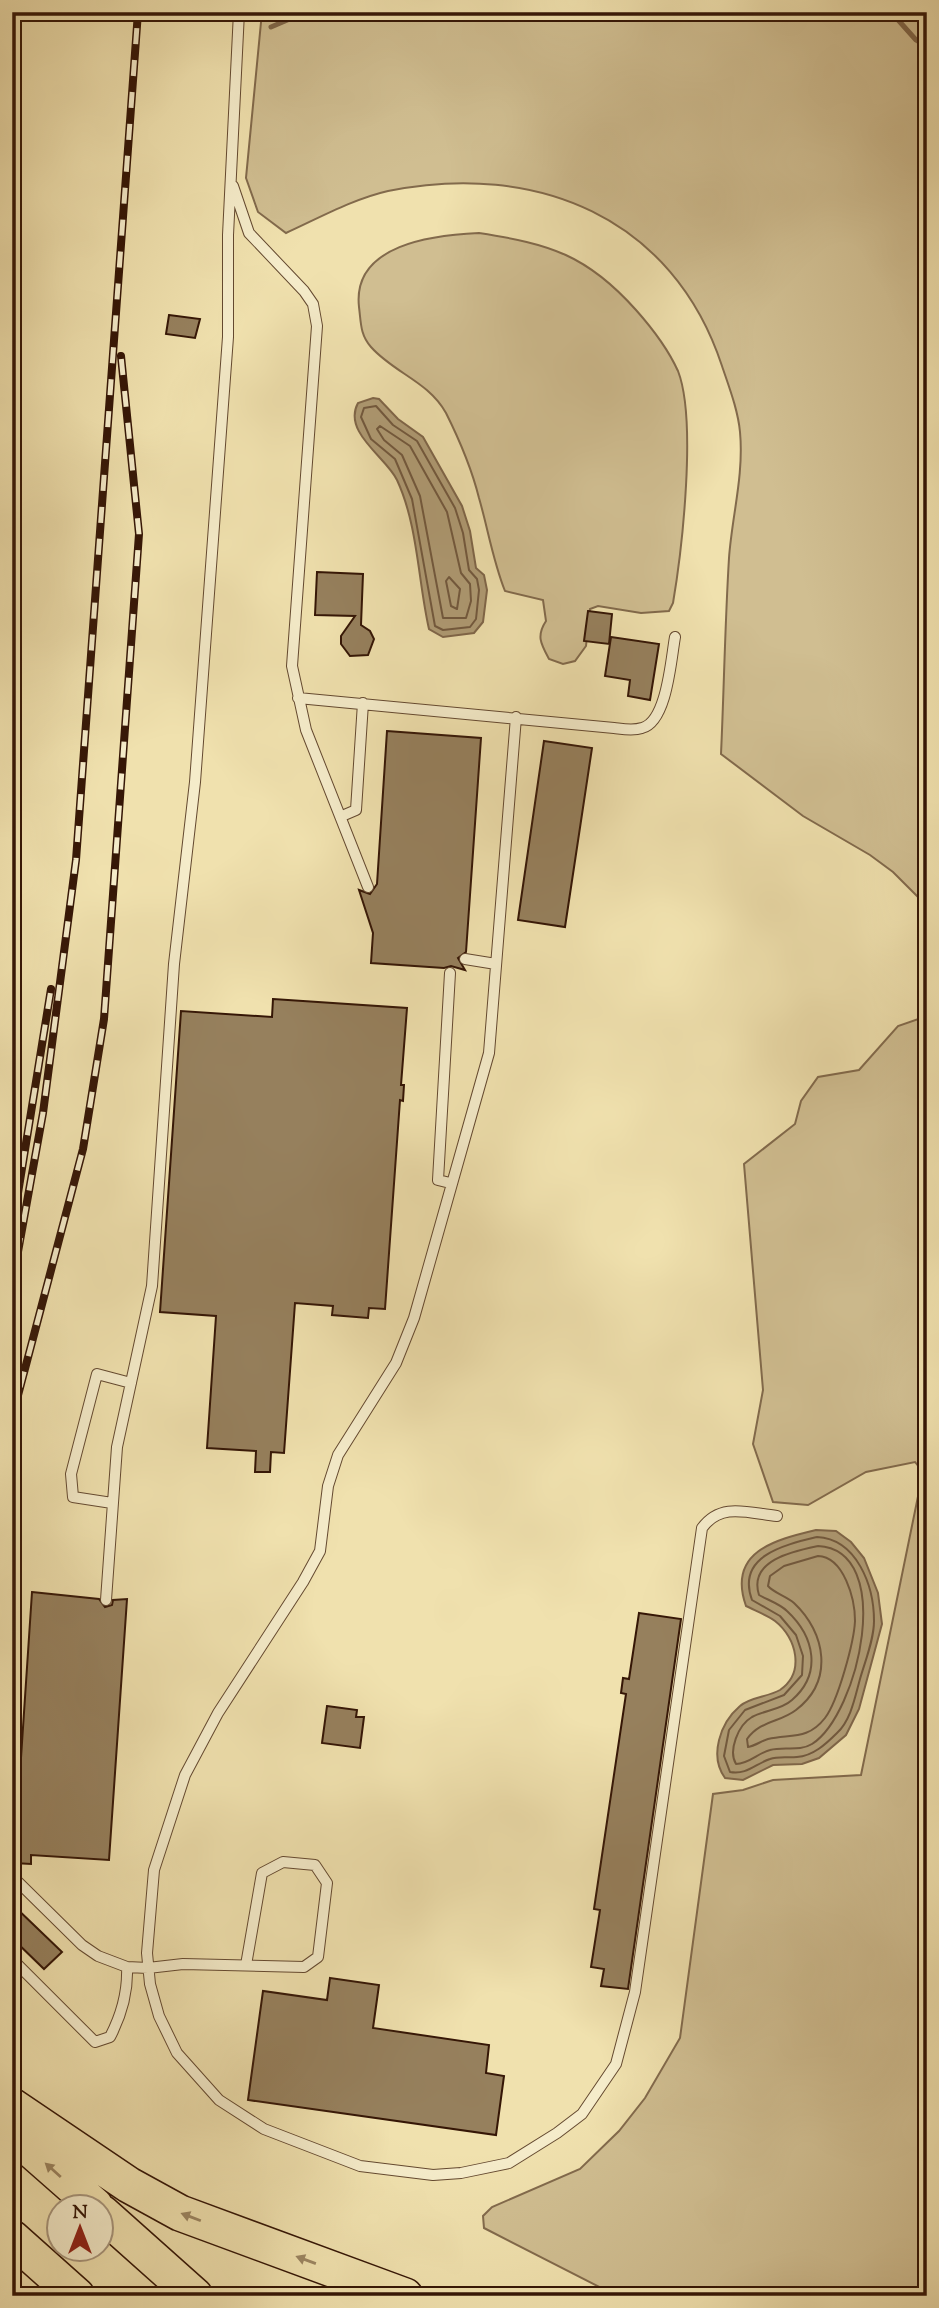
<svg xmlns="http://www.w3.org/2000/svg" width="939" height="2308" viewBox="0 0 939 2308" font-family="'Sorts Mill Goudy',serif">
<rect width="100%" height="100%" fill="#f0e1ae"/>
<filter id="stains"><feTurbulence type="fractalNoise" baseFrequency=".00286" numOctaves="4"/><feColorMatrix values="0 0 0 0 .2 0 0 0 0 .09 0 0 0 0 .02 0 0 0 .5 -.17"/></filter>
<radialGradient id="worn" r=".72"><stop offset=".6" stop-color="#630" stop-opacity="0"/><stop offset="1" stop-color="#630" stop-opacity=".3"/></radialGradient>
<path fill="#d0be91" stroke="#826a4c" stroke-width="2" d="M262 12H927V906L893 872 870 855 803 816 721 754C724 689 725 623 729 558 732 516 744 475 740 432 738 410 729 387 722 366 673 217 536 161 388 191 353 199 319 218 286 233L258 212 246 178Z
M479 233C550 244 587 255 636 310 652 328 668 349 678 371 697 420 682 550 673 603L669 611 641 613 598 606 590 609 586 646 575 661 563 664 549 659C541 644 536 636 546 621L543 600 505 591C493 561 488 529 479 498 472 470 459 439 446 413 428 381 394 373 371 347 360 335 361 322 359 307 352 244 434 235 479 233Z
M927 1016V2296H617L484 2228 483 2216 492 2207 580 2169 619 2131 645 2098 680 2038 713 1794 743 1790 773 1780 861 1775 923 1472 915 1462 866 1472 808 1505 773 1502 753 1444 763 1390 744 1164 795 1124 801 1101 818 1077 859 1070 898 1026Z"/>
<path fill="#b09c75" stroke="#7f6649" stroke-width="2" d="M373 398 379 399 398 419 423 437 462 506 470 531 476 568 484 575 487 590 483 622 474 633 443 637 429 629C418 581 418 525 397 480 387 458 342 432 358 403Z
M816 1530 836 1531 851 1542 864 1558 878 1593 882 1624 859 1709 846 1735 819 1758 802 1764 773 1765 743 1780 725 1778C709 1756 720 1723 740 1706 750 1697 768 1697 780 1690 805 1673 797 1638 775 1621 767 1615 756 1611 746 1606 727 1552 774 1540 816 1530Z"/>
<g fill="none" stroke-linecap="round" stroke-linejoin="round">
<path stroke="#72593e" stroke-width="2" d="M376 406 393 425 417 441 455 508 463 533 469 570 477 579 479 590 476 619 470 627 443 630 435 626 412 499 395 459 371 439 361 417 364 408Z
M380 426 410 446 447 512 461 573 470 584 471 601 466 618H443L420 496 402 455 384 440 377 429Z
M449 577 460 589 457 609 451 606 446 581Z
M817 1537C857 1539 874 1586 874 1621 874 1640 865 1661 860 1679 855 1697 851 1720 837 1733 826 1744 813 1756 797 1757 788 1758 778 1756 770 1759 755 1764 747 1775 730 1772L724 1756 729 1730 745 1710 784 1695 802 1675 803 1656 796 1635 780 1616 752 1600C736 1556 784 1545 817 1537Z
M818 1546C896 1550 859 1714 812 1744 799 1752 784 1746 770 1750 758 1753 749 1764 736 1764 728 1751 738 1725 752 1717 765 1710 781 1710 792 1700 822 1674 815 1637 787 1611 780 1604 768 1600 759 1595 748 1560 794 1551 818 1546Z
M818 1556C844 1557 855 1599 855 1621 854 1642 838 1701 825 1718 808 1740 791 1734 768 1739 761 1741 755 1746 748 1747L747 1739C761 1720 779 1723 796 1710 834 1681 826 1633 794 1603 786 1596 774 1593 768 1586L770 1576 784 1566Z"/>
<path stroke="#7f6649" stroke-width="5" d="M105 12 113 14
M891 12 916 40 927 47
M271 27 292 18 327 12"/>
</g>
<path fill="#96805d" stroke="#351606" stroke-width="2" d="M169 315 200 319 195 338 166 334Z
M317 572 363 574 361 625 370 631 374 639 368 655 350 656 341 644V636L355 616 315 615Z
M588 611 612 614 609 644 584 641Z
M611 637 659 644 650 700 628 696 630 680 605 676Z
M387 731 481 738 466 952 458 958 465 970 451 966 444 968 371 963 373 933 359 890 370 894 377 884Z
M544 741 592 748 565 927 518 920Z
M273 999 407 1008 401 1085H404L403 1101 400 1100 385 1309 369 1308 368 1318 332 1315 333 1306 295 1303 284 1453 271 1452 270 1472H255L256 1451 207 1448 216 1316 160 1312 181 1011 272 1017Z
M32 1592 99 1599 105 1607 112 1605 113 1600 127 1599 109 1860 31 1855V1864L14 1863Z
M639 1613 681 1619 628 1989 601 1986 604 1969 591 1967 600 1910 594 1909 626 1694 621 1693 623 1678 629 1679Z
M327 1706 357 1710 356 1717H364L360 1748 322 1743Z
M12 1904 62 1952 44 1969 12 1938Z
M330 1978 379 1985 373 2028 489 2045 486 2073 504 2076 496 2135 248 2100 263 1991 327 2000Z"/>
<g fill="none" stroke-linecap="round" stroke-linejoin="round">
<g stroke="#644930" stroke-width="12">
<path id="lane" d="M233 186 249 233 304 291 313 304 317 326 292 666 306 730 368 887
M298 698 614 728C623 729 633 731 642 728 667 722 671 659 675 637
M516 717 489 1053 414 1318 396 1363 338 1455 328 1486 320 1551 303 1582 218 1713 185 1775 154 1870 147 1953 150 1984 159 2016 177 2053 219 2100 264 2129 360 2166 433 2175 461 2173 509 2163 557 2133 582 2114 616 2064 635 1992 702 1528C721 1502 748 1513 777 1516
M342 816 356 810 363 703
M465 959 496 964
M450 973 438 1180 450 1183
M112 1503 73 1497 71 1474 97 1374 131 1383
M106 1600 117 1447 152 1286 174 964 195 782 228 337V235L239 12
M12 1876 82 1945 98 1956 127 1967 148 1968 183 1964 304 1967 318 1957 327 1883 315 1865 283 1862 262 1873 246 1965
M12 1959 95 2042 110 2037C121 2016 128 1991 127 1967"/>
</g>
<g stroke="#351606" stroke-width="38">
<path id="highway" d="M12 2106 129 2185 180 2213 405 2296
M12 2133 95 2206
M102 2213 195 2296
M12 2238 77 2296"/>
</g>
<use href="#lane" stroke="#f5ecca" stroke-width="10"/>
<use href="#highway" stroke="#f0e1ae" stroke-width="35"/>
<g stroke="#351606" stroke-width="8">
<path id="rail" d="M12 1230 51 989
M12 1285 43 1113 76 860 138 12
M12 1418 83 1149 104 1019 139 534 121 356"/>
</g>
<use href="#rail" stroke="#f5ecca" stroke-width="5" stroke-dasharray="16" stroke-linecap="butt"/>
</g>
<defs><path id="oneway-solid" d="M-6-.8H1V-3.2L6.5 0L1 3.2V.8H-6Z" transform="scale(1.75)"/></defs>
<g fill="#9c8662">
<use href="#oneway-solid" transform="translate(53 2170) rotate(-138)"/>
<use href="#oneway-solid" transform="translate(191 2217) rotate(-159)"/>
<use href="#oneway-solid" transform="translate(306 2260) rotate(-160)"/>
</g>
<rect width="939" height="2308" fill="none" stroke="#f0e1ae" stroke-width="42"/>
<rect x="14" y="14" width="911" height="2280" fill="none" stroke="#351606" stroke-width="3.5"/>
<rect x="21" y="21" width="897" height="2266" fill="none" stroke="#351606" stroke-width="2"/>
<g transform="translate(80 2228)"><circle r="33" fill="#f5ecca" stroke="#a8967c" stroke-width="2"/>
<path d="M0-5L12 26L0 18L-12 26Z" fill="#8f2418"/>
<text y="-10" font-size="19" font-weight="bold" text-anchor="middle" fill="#351606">N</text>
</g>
<rect width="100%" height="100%" filter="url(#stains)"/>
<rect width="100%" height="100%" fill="url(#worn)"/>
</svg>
